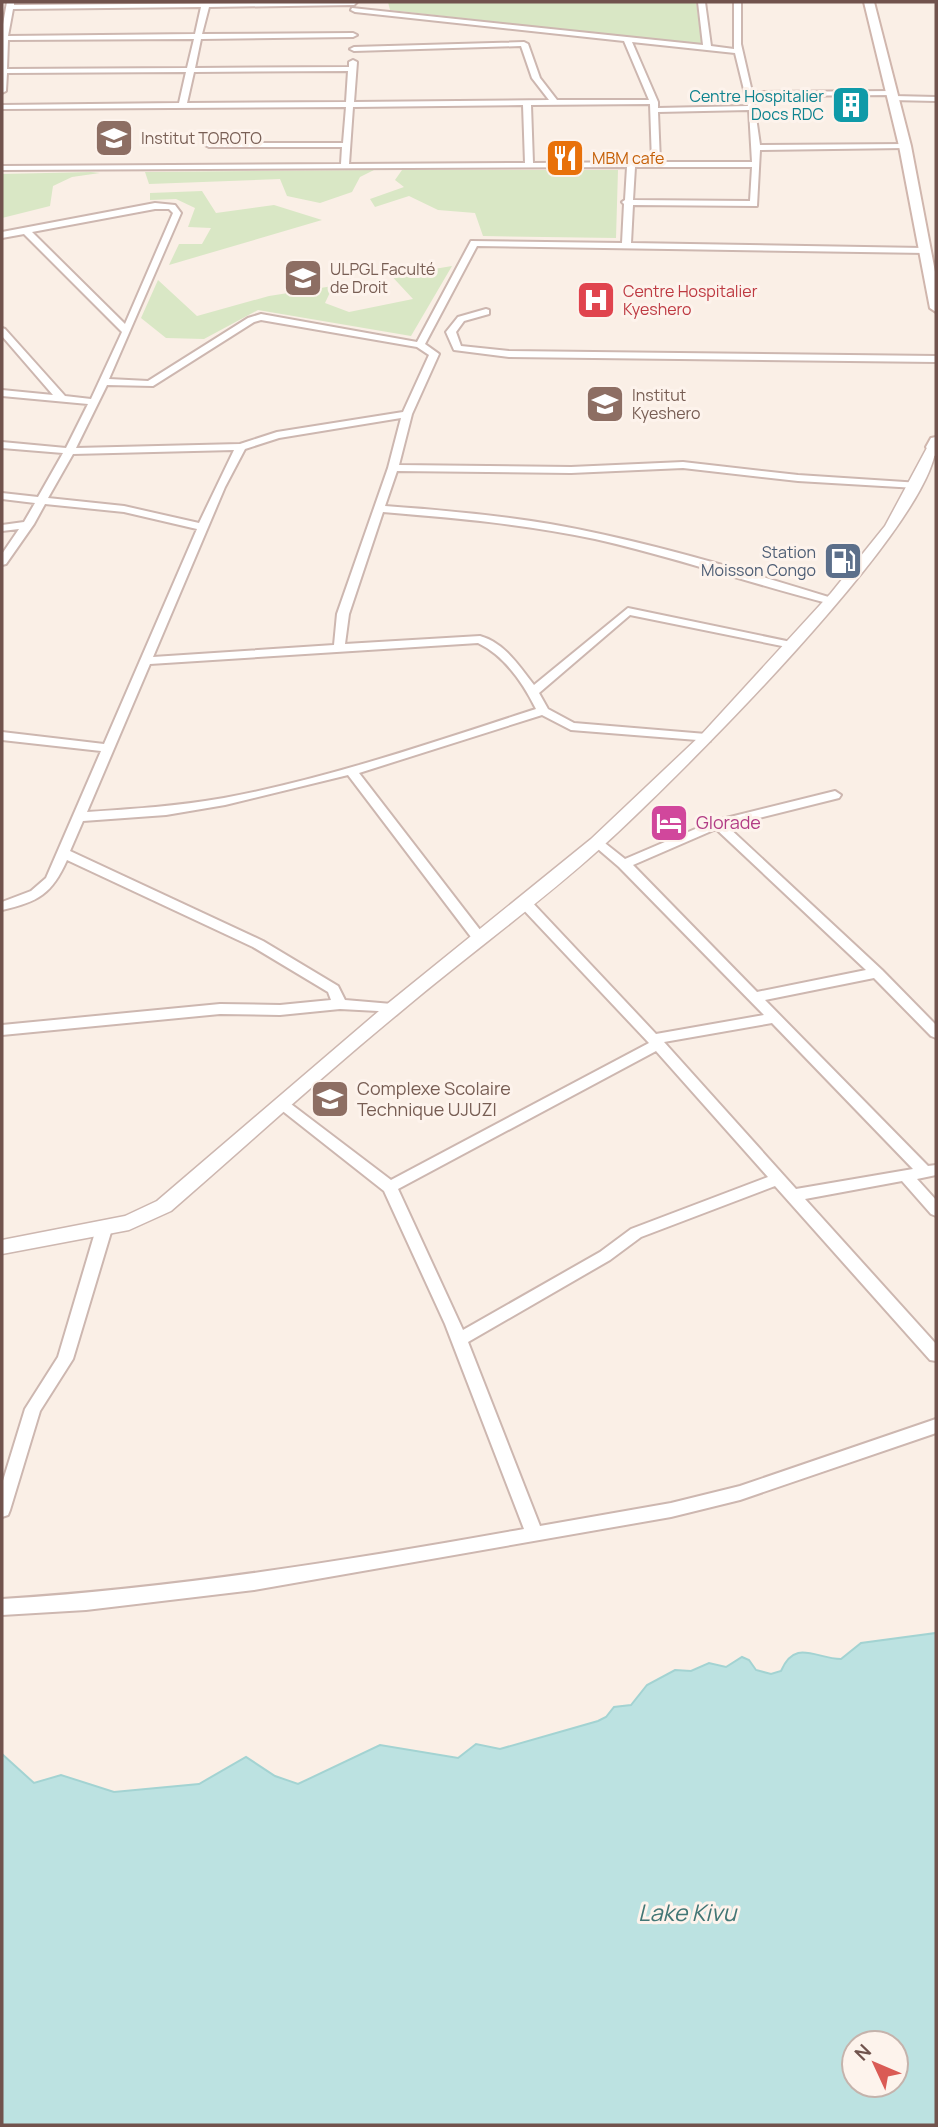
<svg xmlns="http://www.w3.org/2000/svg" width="938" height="2127" viewBox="0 0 938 2127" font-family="Manrope,sans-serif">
<rect width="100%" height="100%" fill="#faefe6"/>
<path fill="#d9e7c5" d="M388 2H696L702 45 390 10Z
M374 170 360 177 352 192 320 203 287 196 280 179 149 184 145 172Z
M402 170H618L616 238 483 236 475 213 438 210 409 196 375 207 370 199 404 187 395 180Z
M91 172 100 173 72 177 53 186 50 206 2 218V174Z
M202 191 216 213 274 205 322 220 169 265 179 244H202L211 228 188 227 195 208 176 199 150 200V193Z
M452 266 411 336 258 310 204 339 166 338 141 318 158 280 197 316 269 296 333 286 325 303 349 312 413 299 386 270 396 267 416 272Z"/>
<path fill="#bce2e1" stroke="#a3d3d2" stroke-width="2" fill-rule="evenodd" d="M936 1633V2125H2V1754L34 1783 61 1775 114 1792 199 1784 246 1757 275 1776 298 1784 380 1745 458 1758 476 1744 500 1749 598 1721 606 1717 614 1707 631 1705 647 1685 675 1670 691 1671 709 1663 726 1667 742 1657 749 1660 756 1670 771 1674 781 1671C795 1638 816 1659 841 1659L861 1643ZM854 2043H896V2085H854Z"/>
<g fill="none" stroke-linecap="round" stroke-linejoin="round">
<g stroke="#cdb7b0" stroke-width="4">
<path id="minor" d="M7 2H14V5L357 2 354 5 209 7 202 34 353 33 357 35 353 37 201 39 195 68 349 67V62L353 60 357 62 354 102 549 100 532 78 521 46 354 51 350 49 354 47 524 42 528 44 540 78 557 100H649L624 41 355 12 351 10 352 8 703 45 698 2H705L711 46 734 49V2H741V44L752 92 893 91 897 93 893 95 753 96 760 145 905 144 909 146 905 148 760 150 757 206 633 205 631 243 923 248 926 249V253L477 246 425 344 439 354 412 414 399 465 571 467 683 462 798 475 920 483V487L916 488 798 481 683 468 571 473 397 471 385 506C441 510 496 515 550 524 647 541 741 570 835 599L837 601 831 604C752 584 675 557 595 539 525 524 454 518 383 512L349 614 345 644 480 636C505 643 519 666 534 685L628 608 796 643 798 645 792 648 630 615 539 693 548 709 574 723 706 734 710 735V741L571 730 542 715 359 773 484 935 486 938 479 942 474 941 348 775 225 805 166 815 83 821 70 851 263 941 338 986 345 1000 392 1004 397 1006 399 1009 397 1012 340 1009 280 1015 220 1014 2 1035V1025L220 1004 280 1005 331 1000 328 992 253 947 67 860C52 894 38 902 2 910V902L31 891 46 878 101 751 2 740V732L104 744 197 529 124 512 45 504 34 524 6 564 2 565V554L19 529 2 531V525L24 522 35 503 2 499V493L38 497 63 453 2 448V442L66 448 88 404 2 396V390L53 395 2 336V328L5 329 65 396 91 399 122 332 24 234 2 238V232L155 203 175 205 181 213 109 379 148 381 248 318 261 314 417 342 471 241 622 243 624 204 622 202 625 200 627 167 2 170V166L341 164 342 147H209L205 145 209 143H343L346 107 2 109V105L179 103 186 72 7 73 6 91 2 93V30ZM201 7 195 34 8 36 13 9ZM194 39 187 68 7 69 8 40ZM632 42 735 53 748 106 658 108V102ZM348 71 346 102 187 103 194 72ZM650 104 652 162 533 163 531 105ZM523 105 525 163 349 164 353 107ZM749 110 752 162H660L658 112ZM635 167H752L750 201 633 200ZM155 209H169L173 213 125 324 32 232ZM261 320 417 347 429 355 403 412 277 432 240 444 76 448 107 385 153 386 254 322ZM401 418 388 468 337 614 334 645 153 657 225 487 245 449 279 438ZM234 450 199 523 124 506 48 498 73 454ZM478 643C505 656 523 683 536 709 433 742 331 778 224 798 178 806 133 809 87 812L150 664Z
M894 96 936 97V101L891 100V96Z
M486 309 489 310V314L464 321 456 332 461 346 509 351 936 356V362L509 357 454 350 446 332 458 317Z
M835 791 841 795 839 798 727 826 882 970 936 1025V1038L931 1036 874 978 765 1000 928 1166 936 1165V1175L917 1179 936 1200V1216L931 1214 902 1181 805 1199 936 1344V1361L930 1360 775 1186 641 1237 610 1260 468 1342 540 1526 671 1503 740 1486 936 1419V1433L740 1500 671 1517 254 1590 86 1610 2 1615V1599C178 1588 351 1560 524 1529L445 1324 384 1191 275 1105 277 1101H287L391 1180 649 1043 519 905 518 902 524 898 529 899 656 1034 764 1015 619 867 591 843 593 840H601L625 859 714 821ZM716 829 866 970 757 992 633 865ZM772 1023 913 1169 796 1189 664 1042ZM656 1051 768 1177 631 1229 600 1252 463 1330 398 1189Z
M104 1223 109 1225 112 1229 73 1359 40 1411 10 1510 8 1515 2 1517V1484L25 1409 58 1357 96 1229 99 1225Z"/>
</g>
<g stroke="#cdb7b0" stroke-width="3">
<path id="tertiary" d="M929 444H936C936 523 669 786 603 846 538 905 466 956 399 1013 321 1077 247 1145 171 1211L129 1230 2 1254V1240L125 1216 157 1201 386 1005 591 839 701 735 831 593 885 526Z"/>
</g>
<g stroke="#d0b6ad" stroke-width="4">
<path id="secondary" d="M864 2H874L911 146 936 277V312L930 308 899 146Z
M936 437V456L931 455 926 447 931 438Z"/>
</g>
<use href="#minor" fill="#fff" fill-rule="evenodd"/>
<use href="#tertiary" fill="#fff" fill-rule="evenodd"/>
<use href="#secondary" fill="#fff" fill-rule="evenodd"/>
</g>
<defs>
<g id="building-square" transform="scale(2.0125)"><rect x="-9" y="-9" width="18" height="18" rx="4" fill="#0f9aa8" stroke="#fdf3ec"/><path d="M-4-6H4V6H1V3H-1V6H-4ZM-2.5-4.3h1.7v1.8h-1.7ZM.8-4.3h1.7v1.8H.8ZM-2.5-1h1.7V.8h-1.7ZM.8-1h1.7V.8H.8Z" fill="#fff"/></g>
<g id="school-square" transform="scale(2.0125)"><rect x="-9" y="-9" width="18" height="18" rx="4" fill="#8d6e63" stroke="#fdf3ec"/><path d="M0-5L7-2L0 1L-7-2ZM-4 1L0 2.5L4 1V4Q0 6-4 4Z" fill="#fff"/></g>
<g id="restaurant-square" transform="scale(2.0125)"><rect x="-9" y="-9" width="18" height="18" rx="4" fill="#e8710a" stroke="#fdf3ec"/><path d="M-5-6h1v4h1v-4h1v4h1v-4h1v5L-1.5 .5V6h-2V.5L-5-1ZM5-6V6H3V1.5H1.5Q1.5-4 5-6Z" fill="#fff"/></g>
<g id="university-square" transform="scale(2.0125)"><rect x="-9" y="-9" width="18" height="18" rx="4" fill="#8d6e63" stroke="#fdf3ec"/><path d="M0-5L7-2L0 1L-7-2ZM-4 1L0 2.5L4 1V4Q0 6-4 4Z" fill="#fff"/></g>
<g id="hospital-square" transform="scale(2.0125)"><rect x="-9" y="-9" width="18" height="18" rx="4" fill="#e0444e" stroke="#fdf3ec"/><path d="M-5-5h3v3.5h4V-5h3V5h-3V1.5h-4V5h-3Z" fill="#fff"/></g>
<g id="fuel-square" transform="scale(2.0125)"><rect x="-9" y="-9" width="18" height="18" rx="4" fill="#5c6f8a" stroke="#fdf3ec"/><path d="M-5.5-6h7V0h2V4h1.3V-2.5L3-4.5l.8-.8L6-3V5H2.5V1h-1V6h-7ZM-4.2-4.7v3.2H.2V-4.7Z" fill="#fff"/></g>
<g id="hotel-square" transform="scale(2.0125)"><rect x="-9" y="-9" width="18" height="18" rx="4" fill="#d1479c" stroke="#fdf3ec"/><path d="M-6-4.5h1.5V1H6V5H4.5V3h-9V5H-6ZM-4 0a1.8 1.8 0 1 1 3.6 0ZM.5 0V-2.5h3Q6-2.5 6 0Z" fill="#fff"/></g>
</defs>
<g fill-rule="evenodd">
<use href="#building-square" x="851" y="105"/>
<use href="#school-square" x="114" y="138"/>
<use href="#restaurant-square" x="565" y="158"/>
<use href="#university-square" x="303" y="278"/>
<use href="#hospital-square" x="596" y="300"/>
<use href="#school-square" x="605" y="404"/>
<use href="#fuel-square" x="843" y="561"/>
<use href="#hotel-square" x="669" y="823"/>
<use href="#school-square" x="330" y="1099"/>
</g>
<g text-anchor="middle" stroke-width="6" stroke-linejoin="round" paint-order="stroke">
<g font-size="16" fill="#0d838f" stroke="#fdf3ec" text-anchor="end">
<text x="824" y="102">Centre Hospitalier<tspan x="824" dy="18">Docs RDC</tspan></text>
</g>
<g font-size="16" fill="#785e54" stroke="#fdf3ec" text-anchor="start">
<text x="141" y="144">Institut TOROTO</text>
<text x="330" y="275">ULPGL Faculté<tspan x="330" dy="18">de Droit</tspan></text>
<text x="632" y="401">Institut<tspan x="632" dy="18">Kyeshero</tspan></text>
</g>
<g font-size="16" fill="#c56008" stroke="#fdf3ec" text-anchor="start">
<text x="592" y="164">MBM cafe</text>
</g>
<g font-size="16" fill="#be3a42" stroke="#fdf3ec" text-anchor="start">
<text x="623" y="297">Centre Hospitalier<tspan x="623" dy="18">Kyeshero</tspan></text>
</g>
<g font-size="16" fill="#4e5e75" stroke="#fdf3ec" text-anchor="end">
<text x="816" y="558">Station<tspan x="816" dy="18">Moisson Congo</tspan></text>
</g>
<g font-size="18" fill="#b23c85" stroke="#fdf3ec" text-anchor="start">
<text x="696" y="829">Glorade</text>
</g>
<g font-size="18" fill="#785e54" stroke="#fdf3ec" text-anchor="start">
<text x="357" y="1095">Complexe Scolaire<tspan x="357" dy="21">Technique UJUZI</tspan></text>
</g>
<g font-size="23" font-style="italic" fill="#427675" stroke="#fdf3ec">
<text x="687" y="1921">Lake Kivu</text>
</g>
</g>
<rect width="938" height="2127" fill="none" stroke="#71534d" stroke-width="7"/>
<g transform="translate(875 2064) rotate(314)"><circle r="33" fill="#fdf3ec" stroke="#c5b3ac" stroke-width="2"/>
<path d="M0-5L12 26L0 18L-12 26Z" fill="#da5b55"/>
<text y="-10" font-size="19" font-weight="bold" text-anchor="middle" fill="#71534d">N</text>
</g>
</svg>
